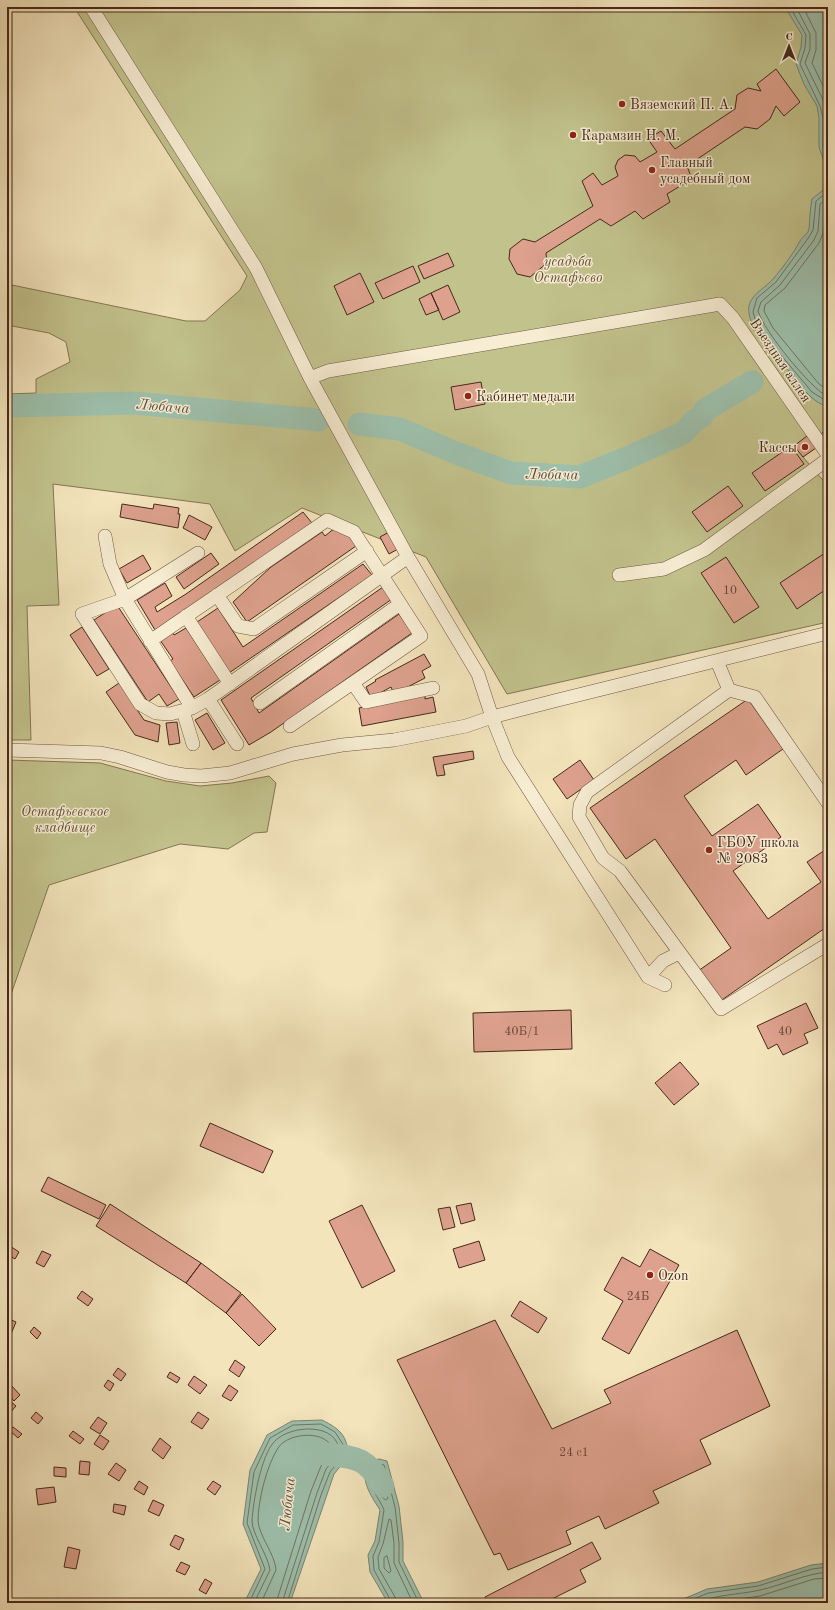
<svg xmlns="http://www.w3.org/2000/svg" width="835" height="1610" viewBox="0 0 835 1610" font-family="'Old Standard TT',serif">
<rect width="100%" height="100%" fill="#f3e4bc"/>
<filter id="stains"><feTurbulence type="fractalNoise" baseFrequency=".005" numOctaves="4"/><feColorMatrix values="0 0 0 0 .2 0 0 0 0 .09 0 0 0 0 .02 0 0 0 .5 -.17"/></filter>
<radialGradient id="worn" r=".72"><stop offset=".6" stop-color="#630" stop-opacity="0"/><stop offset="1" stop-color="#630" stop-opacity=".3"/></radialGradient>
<path fill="#c2c28c" stroke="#847654" d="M74 7H828V438L803 457 828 486V622L507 694 426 557 302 508 235 551 210 504 53 484 59 605 27 606 31 740H7V394L36 393V379L70 362 66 342 49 333 7 325V284L186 321H205L240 290 247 276Z
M7 760 100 763 166 781 200 786 232 783 269 776 276 783 267 832 254 833 228 849 180 844 49 885 7 1006Z"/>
<path fill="#9dbfab" stroke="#7a8371" d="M785 7H828V406C813 405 797 381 788 370 775 354 752 335 749 313 746 296 765 289 774 278 784 266 793 254 800 241 803 236 808 234 809 229 810 219 810 209 812 199L826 188 828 182 827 170 819 147V118L817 106 804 84 796 64 801 47 802 35Z
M322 1420C340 1429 348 1436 348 1457L334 1474 290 1603H244L261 1569 243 1524 250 1470 267 1435 292 1421Z
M379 1459 387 1461 399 1506 403 1542V1561L424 1603H388L370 1572 368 1555 375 1541 380 1510C369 1493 362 1482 365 1462Z
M828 1563V1603H674L707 1589 758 1582 811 1565Z"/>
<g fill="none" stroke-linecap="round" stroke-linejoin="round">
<path stroke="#727463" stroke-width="1" d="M790 7 806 35 805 48 800 64 820 106 823 118V147L828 163
M796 7 810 34V49L805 63 825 104 828 118V141
M803 7 816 33V50L812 63 828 96
M828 191 816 201 813 230 809 237 776 282 757 298 753 312 756 322 764 335 812 392 828 402
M828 198 820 204 818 231 814 240 780 285 761 302 758 311C764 331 810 388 828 397
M828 205 824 219 823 233 819 243 785 288 765 305 764 311 773 328 819 384 828 390
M374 1469 380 1470 388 1498 386 1500C379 1497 370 1477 374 1469Z
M387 1556 391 1571 389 1573 384 1568V1558Z
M249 1603 265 1569 247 1523 254 1472 270 1438 293 1425 321 1424 335 1432 344 1446V1455L330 1472 321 1495 287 1603
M254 1603 270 1570C268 1555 252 1534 252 1521 253 1502 261 1456 274 1442 290 1424 340 1422 339 1453L326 1469 317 1493 282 1603
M261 1603 276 1570C275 1554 259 1536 258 1521 258 1500 267 1465 278 1448 288 1432 329 1429 333 1451L321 1466 311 1491 276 1603
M392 1603 374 1570 373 1556 379 1542 384 1510C378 1495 364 1483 369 1466L379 1464 384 1465 395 1507 399 1543V1562L419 1603
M397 1603 395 1597 379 1569 378 1557 383 1544 389 1519 391 1520 394 1543V1563L413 1603
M684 1603 708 1593 758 1586 812 1569 828 1567
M697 1603C717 1594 738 1595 760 1590 783 1585 804 1574 828 1572
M713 1603 760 1596 814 1579 828 1578"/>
<path stroke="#9dbfab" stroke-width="23" d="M7 406 133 403 319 420
M359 424 400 429 456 453 511 473 580 477 627 458 683 433 694 421 702 416 705 410 752 382
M318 1453C354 1458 364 1454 383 1486"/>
</g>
<path fill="#dda18d" stroke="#46291b" d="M776 69 800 102 784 116 776 106 770 119 757 129 745 127 687 166 692 179 667 194 670 202 643 219 635 211 611 226 600 219 546 253 547 263 530 277 517 274 509 259 510 249 523 239 535 242 593 206 582 181 593 173 602 185 618 176 615 167 618 160 625 155 635 156 640 162 657 152 648 139 661 131 675 149 735 109 737 95 748 88 761 91 757 84Z
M448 253 454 266 424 279 418 266Z
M413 266 420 282 383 299 375 283Z
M360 273 374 302 347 315 334 286Z
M448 285 460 312 443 320 431 293Z
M431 293 439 310 426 315 419 299Z
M481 382 485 404 455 410 451 387Z
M828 428V438L825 441 820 435Z
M807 436 816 448 803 457 794 446Z
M791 446 804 464 765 491 752 473Z
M728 486 743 506 707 532 692 512Z
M122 504 153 509 154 504 179 508 178 514H180L178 528 120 517Z
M303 512 312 523 155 630 137 600 165 583 172 596 155 607 157 612 186 594Z
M189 515 212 527 205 540 183 528Z
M336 527 348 535 356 546 247 622 233 602 271 567 322 532 325 536Z
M389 532 398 549 389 554 380 537Z
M828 551V588L797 609 780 583Z
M211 553 219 564 184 589 176 577Z
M143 555 151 569 127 583 119 569Z
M726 557 759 607 734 623 701 573Z
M363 564 372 575 229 673 197 622 218 608 243 647Z
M383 587 392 599 251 698 259 713 399 614 412 633 271 732 249 745 221 700Z
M117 605 179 699 167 706 159 694 148 702 94 620Z
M82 627 109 669 97 676 70 635Z
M186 628 220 680 194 697 170 661 173 659 160 640 172 632 174 635Z
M424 654 431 666 422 671 425 678 394 694 391 687 371 698 366 687 376 681 375 680Z
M119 683 144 720 160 725 158 742 135 735 106 692Z
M425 695V699L433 697 436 712 362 726 359 708Z
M748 699 783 749 746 775 736 760 684 796 712 836 758 804 781 837 733 871 768 919 821 882 807 862 828 848V926L719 1002 698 971 731 948 655 839 626 859 590 808Z
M207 713 225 743 213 750 195 720Z
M177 722 180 743 169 745 166 723Z
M473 751 474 759 443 765 445 775 437 776 433 757Z
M580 760 594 780 567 799 553 779Z
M806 1003 818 1028 804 1034 808 1043 783 1055 777 1044 768 1049 757 1026Z
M571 1010 572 1049 474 1052 473 1013Z
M680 1062 699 1084 674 1105 655 1083Z
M210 1123 273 1151 263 1173 200 1146Z
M48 1177 106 1205 99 1219 41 1191Z
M471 1203 475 1220 461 1224 456 1206Z
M110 1204 201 1263 186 1283 96 1226Z
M362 1205 395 1271 362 1288 329 1221Z
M450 1207 455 1227 443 1230 438 1209Z
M479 1241 485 1260 459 1268 453 1249Z
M10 1246 19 1252 15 1259 7 1254Z
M650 1249 679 1265 629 1354 602 1339 623 1301 604 1290 622 1257 640 1267Z
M42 1251 51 1255 44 1267 36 1263Z
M201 1263 241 1293 226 1313 186 1283Z
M82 1291 93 1299 88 1306 77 1298Z
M242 1294 276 1329 259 1346 226 1313Z
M520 1301 547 1318 538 1333 511 1316Z
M7 1318 16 1322 11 1334 7 1332Z
M495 1320 552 1429 611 1403 604 1390 737 1330 770 1406 700 1440 711 1464 653 1491 659 1503 605 1529 599 1516 566 1531 571 1544 508 1570 500 1553 494 1555 397 1360Z
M34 1327 41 1333 37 1339 30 1332Z
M235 1360 245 1367 239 1377 229 1370Z
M118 1368 126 1374 121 1381 113 1375Z
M170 1372 180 1378 177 1383 167 1377Z
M194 1376 207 1385 200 1394 188 1385Z
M108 1380 114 1384 110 1391 104 1386Z
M11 1385 20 1395 14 1401 7 1393V1389Z
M229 1385 238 1391 231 1401 222 1396Z
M10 1401 16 1406 8 1415 7 1405Z
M36 1412 43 1418 38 1424 31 1418Z
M198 1412 209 1419 202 1429 191 1422Z
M98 1417 107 1423 100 1434 90 1428Z
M13 1427 22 1434 18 1438 9 1430Z
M73 1431 84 1439 80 1444 69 1436Z
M100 1435 109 1441 103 1450 94 1444Z
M160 1438 171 1447 163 1459 152 1450Z
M80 1461 90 1462 89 1475 79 1474Z
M116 1463 126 1470 119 1481 108 1474Z
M54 1467 66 1468V1477L54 1476Z
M139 1481 148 1487 144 1495 134 1489Z
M213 1481 221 1486 215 1495 207 1489Z
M54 1487 56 1502 38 1505 36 1489Z
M153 1500 164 1505 159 1516 148 1511Z
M114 1504 126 1506 124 1515 113 1512Z
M175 1535 184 1539 179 1550 170 1545Z
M592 1542 601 1559 580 1570 586 1582 544 1603H488L485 1597Z
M68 1547 80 1550 76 1569 64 1567Z
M181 1562 190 1566 185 1575 176 1571Z
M205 1579 212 1583 206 1594 199 1590Z"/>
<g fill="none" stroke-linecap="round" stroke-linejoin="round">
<g stroke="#715843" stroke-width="14">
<path id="minor" d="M91 7 256 268 310 378 408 557 478 674 492 717 508 757 648 977 665 985
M310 378 328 371 720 304 733 318 828 455
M105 536 110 564 125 599 192 708
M198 553 125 599 82 614 140 704 156 713 170 714 192 708 208 699 408 557
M619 575 664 569 704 550 828 459
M217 595 238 626 254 629 367 551
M186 616 230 684
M150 641 327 520 354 532 421 636 290 726
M717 661 729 690 755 697 828 803
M353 683 366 702 433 688
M729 690 587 792 580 805 579 817 603 858 620 871 721 1009 828 944
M208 699 237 744
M260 703 400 604
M183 711 193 744
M7 750 101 753 120 757 167 772 184 775 201 776 230 773 293 754 342 745 394 740 466 726 492 717 554 701 828 633
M648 977 663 961 679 953"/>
</g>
<use href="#minor" stroke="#f7edd3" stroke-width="13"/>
</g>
<g fill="#8f2418" stroke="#f7edd3" stroke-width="1.5">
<circle cx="622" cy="104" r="4"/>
<circle cx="573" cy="135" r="4"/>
<circle cx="652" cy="170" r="4"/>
<circle cx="468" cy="396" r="4"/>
<circle cx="805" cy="447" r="4"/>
<circle cx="709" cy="850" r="4"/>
<circle cx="650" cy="1275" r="4"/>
</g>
<g text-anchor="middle" stroke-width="3" stroke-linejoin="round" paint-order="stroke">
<g font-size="12" fill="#6c4738">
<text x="730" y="594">10</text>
<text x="522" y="1035">40Б/1</text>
<text x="785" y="1035">40</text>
<text x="638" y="1300">24Б</text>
<text x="574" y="1456">24 с1</text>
</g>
<g font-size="14" fill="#46291b" stroke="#f7edd3" text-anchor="start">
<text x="630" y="109">Вяземский П. А.</text>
<text x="581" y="140">Карамзин Н. М.</text>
<text x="660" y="167">Главный<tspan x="660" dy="16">усадебный дом</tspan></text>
<text x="476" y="401">Кабинет медали</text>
<text x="797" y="452" text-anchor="end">Кассы</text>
<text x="717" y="847">ГБОУ школа<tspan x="717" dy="16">№ 2083</tspan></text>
<text x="658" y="1280">Ozon</text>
</g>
<g font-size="14" font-style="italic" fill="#654f37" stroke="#f7edd3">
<text x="568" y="266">усадьба<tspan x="568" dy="16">Остафьево</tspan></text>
<text x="65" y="816">Остафьевское<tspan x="65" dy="16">кладбище</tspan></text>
</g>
<g font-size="14" fill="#46291b" stroke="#f7edd3">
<text transform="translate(781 360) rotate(56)" y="5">Въездная аллея</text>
</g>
<g font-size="15" font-style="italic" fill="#5c4e3f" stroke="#f7edd3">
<text transform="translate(163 406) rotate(5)" y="5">Любача</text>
<text transform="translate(552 474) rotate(1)" y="5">Любача</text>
<text transform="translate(287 1504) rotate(-84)" y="5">Любача</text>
</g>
</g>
<rect width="835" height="1610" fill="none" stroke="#f3e4bc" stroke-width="24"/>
<rect x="8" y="8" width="819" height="1594" fill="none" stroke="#46291b" stroke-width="2"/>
<rect x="12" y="12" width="811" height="1586" fill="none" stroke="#46291b"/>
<g transform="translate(789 46)" stroke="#f7edd3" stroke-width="3" paint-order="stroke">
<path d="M0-3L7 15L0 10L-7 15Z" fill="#46291b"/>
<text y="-6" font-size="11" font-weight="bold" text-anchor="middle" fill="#46291b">С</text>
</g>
<rect width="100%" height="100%" filter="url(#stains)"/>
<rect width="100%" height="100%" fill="url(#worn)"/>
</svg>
